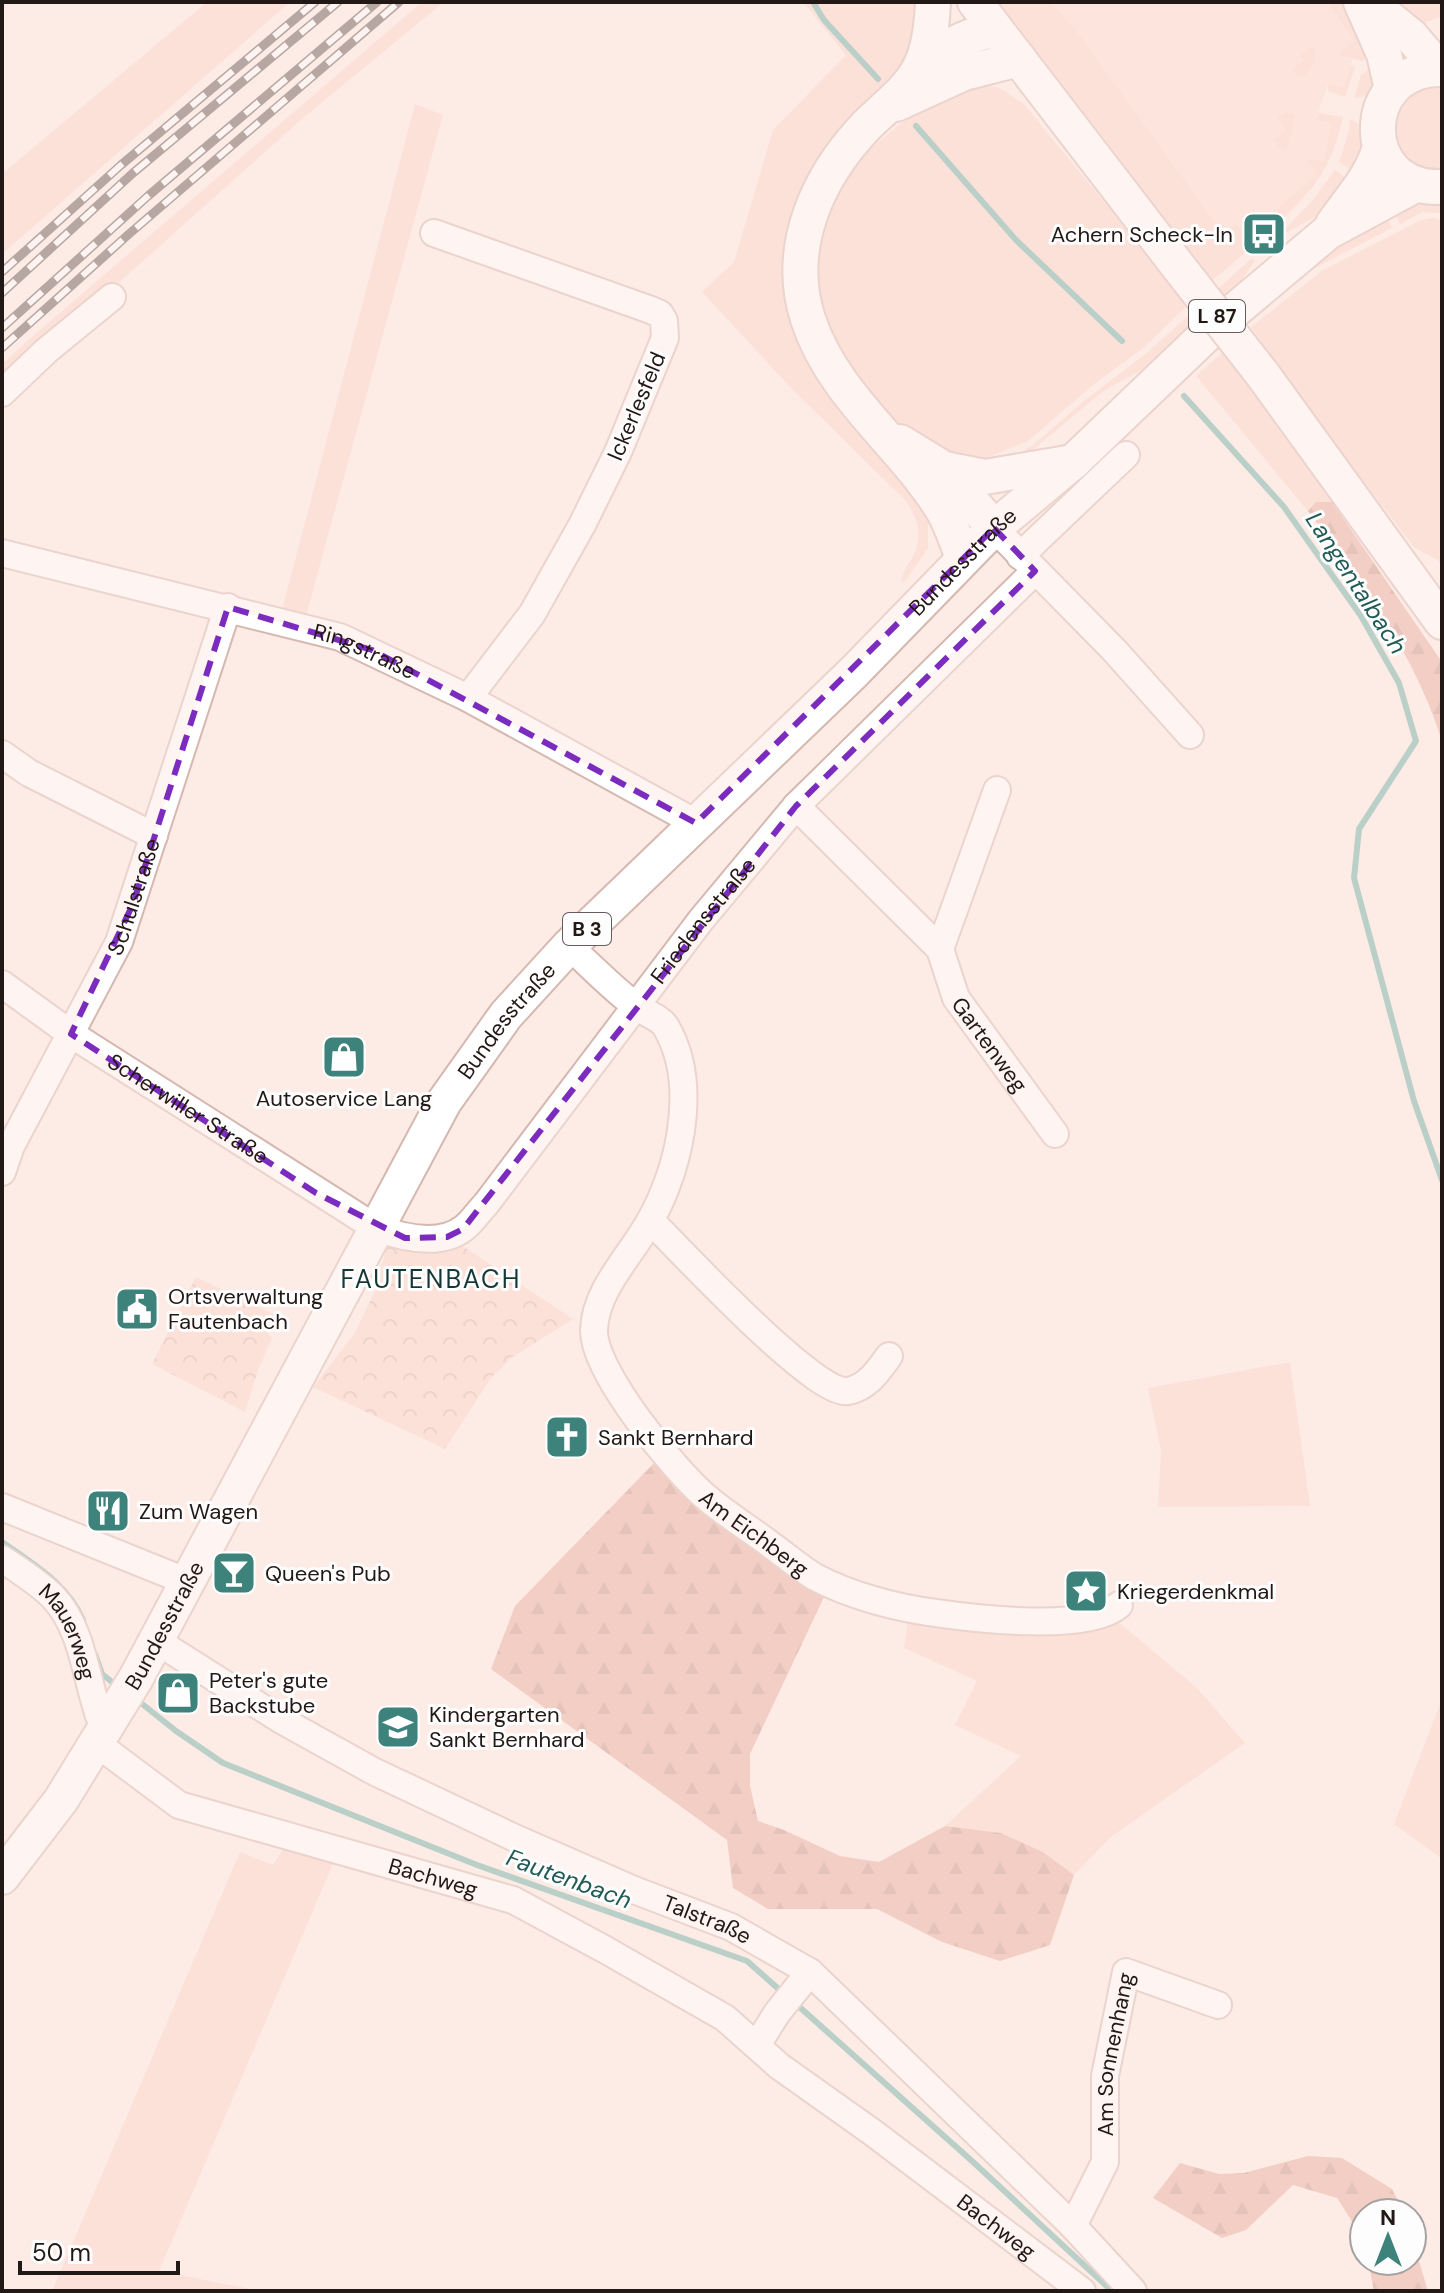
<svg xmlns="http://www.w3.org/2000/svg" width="1444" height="2293" viewBox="0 0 1444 2293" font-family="'DM Sans',sans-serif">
<defs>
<pattern id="forest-firs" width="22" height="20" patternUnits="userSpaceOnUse" patternTransform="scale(2)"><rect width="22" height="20" fill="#e6ac9c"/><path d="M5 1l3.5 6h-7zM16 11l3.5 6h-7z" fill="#c59386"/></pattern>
<pattern id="park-crowns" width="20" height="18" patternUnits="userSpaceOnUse" patternTransform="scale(2)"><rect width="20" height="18" fill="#fbd5ca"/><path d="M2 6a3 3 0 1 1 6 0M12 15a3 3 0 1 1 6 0" fill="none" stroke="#d7b6ad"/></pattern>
</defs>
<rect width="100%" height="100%" fill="#fdebe6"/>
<path fill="#fcddd4" d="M1051 2H1327L1355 41 1342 50 1340 56 1352 60 1344 89 1328 84 1316 119 1331 123 1324 161 1308 159 1318 172 1247 236 1224 234 1076 30Z"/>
<path fill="#fbd5ca" d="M207 2H290L2 254V174Z
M422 2H444L303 118 2 387V364L34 335Z
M803 2H922L905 69 852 123 792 320 813 372 857 430 915 490 928 518V548L905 581 901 582C903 572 907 566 912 558 924 536 918 520 906 501L792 389 702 292 734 262 773 130 846 55Z
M999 2H1051L1076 30 1223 233 1236 224 1247 236 1317 173 1307 161 1308 159 1324 161 1331 123 1316 120 1319 113 1343 117C1330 177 1307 196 1265 235L1260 230 1250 239 1254 245 1213 280Z
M1327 2H1344L1376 54 1362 61 1340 56 1342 50 1354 41Z
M1390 2H1442V16L1414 27Z
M1313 45 1315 58 1308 75 1298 76 1292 69 1304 60 1300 54Z
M1379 62 1376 89 1366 96 1354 98 1361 75Z
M1350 66 1355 67 1345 97 1328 91V84L1344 88Z
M1442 81V174L1404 161 1390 128 1403 95Z
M976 85 998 87 1024 104 1188 305 1142 349 1094 384 1028 441 984 459 974 467 912 437 858 386 819 314 816 278 818 239 832 197 859 159 896 127 947 93Z
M415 104 443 115 306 616 282 610Z
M1286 112 1294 115 1295 119 1288 147 1283 152 1274 140 1286 130 1277 117Z
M1350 119C1375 128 1361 155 1357 174L1339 162 1349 131Z
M1335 170 1352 182 1322 213 1286 233 1284 230 1312 201Z
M1442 198V213L1423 212 1400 224 1392 207 1407 199Z
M1384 212 1392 228 1307 272 1193 368 1275 291Z
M1434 218 1442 221V563L1414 547 1311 413 1251 327 1323 270 1421 220Z
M1252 258 1255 261 1231 295 1154 363 1102 392 1022 459 1016 455 1032 446 1084 401 1148 352Z
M1224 351 1283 427 1332 502H1316L1308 511 1196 376Z
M1290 1362 1310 1506 1158 1507 1161 1451 1148 1388Z
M909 1614 1115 1619 1197 1688 1245 1743 1112 1836 1074 1875 1043 1852 1001 1833 945 1826 1021 1756 955 1725 977 1681 904 1648Z
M1442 1699V1859L1394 1824Z
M285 1846 335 1859 159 2271 260 2291H52L240 1852 273 1865Z"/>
<path fill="url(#forest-firs)" d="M1316 502H1332L1442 662V741C1416 656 1361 582 1308 511Z
M655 1462 825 1595 750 1754V1786L758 1821 784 1830 840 1856 879 1862 945 1826 1001 1833 1043 1852 1074 1875 1050 1945 1000 1961 942 1942 877 1909H768L733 1888 727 1840 491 1669 515 1606Z
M1308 2156 1342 2158 1392 2189 1404 2213H1364V2240L1337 2198 1293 2185 1246 2230 1222 2238 1153 2198 1180 2163 1219 2174 1244 2173Z
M1412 2238 1428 2291H1374L1368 2261H1412Z"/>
<path fill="url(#park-crowns)" d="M455 1241 573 1319 511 1358 491 1378 445 1449 313 1387 354 1334 375 1291 387 1245Z
M196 1277 273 1314 266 1331 272 1338 258 1370 245 1412 152 1364Z"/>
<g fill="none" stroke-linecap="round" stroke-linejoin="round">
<path stroke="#68aea5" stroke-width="6" d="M813 2 824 20 878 79
M916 126 1016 240 1122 341
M1184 396 1284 507 1361 616 1399 683 1416 741 1359 829 1354 878 1414 1101 1442 1180
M2 1542C33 1564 68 1584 83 1620
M95 1654 102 1674 117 1686
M136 1699 176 1731 223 1763 477 1865 747 1961 783 1993
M795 2003 972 2161 1112 2291"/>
<g stroke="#d5b8af" stroke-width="30">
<g id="minor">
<path d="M434 233 651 310 660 314 664 321 665 338 618 452 582 525 532 614 468 698"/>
<path d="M2 393 46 351 112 297"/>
<path d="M994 528 1114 650 1190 735"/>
<path id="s1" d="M2 553 340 637 468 698 696 823"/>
<path d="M1020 556 1126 455"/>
<path d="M2 754 29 773 154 836"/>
<path id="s2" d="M796 806 940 949 956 998 1055 1134"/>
<path id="s3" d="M569 946C591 966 613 989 637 1007 645 1013 661 1018 666 1027 701 1087 678 1180 642 1234 623 1264 595 1294 594 1330 593 1372 675 1471 707 1498 727 1515 750 1529 771 1545 785 1555 800 1568 815 1577 851 1596 897 1608 936 1613 977 1619 1089 1632 1119 1605"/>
<path d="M940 949 997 790"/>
<path id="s4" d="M2 984 71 1034 376 1228C401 1237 440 1247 464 1228 472 1222 479 1211 486 1204L701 920 796 806 1035 571"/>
<path id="s5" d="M2 1172 11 1146 119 942 228 607"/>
<path d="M651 1221C679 1249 817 1398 848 1391 868 1387 878 1371 889 1356"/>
<path d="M2 1507 173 1576 185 1585"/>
<path id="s6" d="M2 1559C19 1570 39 1583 53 1597 82 1627 86 1678 99 1716L108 1723"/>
<path id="s7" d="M155 1640 283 1721 375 1772 517 1839 634 1890 731 1927 810 1972 1073 2226 1133 2291"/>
<path id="s8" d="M96 1743 179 1805 513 1900 604 1949 725 2018 779 2066 872 2132 1082 2291"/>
<path d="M757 2045 777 2013 810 1972"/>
<path id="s9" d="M1073 2226 1105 2162V2076L1126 1972 1218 2005"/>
</g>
</g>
<g stroke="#d5b8af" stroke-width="38">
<g id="major">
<path d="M933 2C932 23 930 48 920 67 909 90 884 108 867 125 817 177 785 248 808 319 832 394 900 442 941 507 951 522 956 541 963 557"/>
<path d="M975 2 1171 257"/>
<path d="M1361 2 1384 54 1392 89"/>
<path d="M1369 2 1411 36 1439 69"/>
<path d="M920 69C945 47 962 37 995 29"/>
<path d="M1442 69C1356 68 1357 191 1442 187"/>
<path d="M896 104 964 73 1019 59"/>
<path d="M1333 224C1351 198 1371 178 1380 147"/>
<path d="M1263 375 1442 622"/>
<path d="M900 442 944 469 994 528"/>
<path d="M944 469 985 477 1073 462"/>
<path id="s10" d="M2 1877 61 1800 136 1678 444 1102 506 1015 569 946 853 673 994 528 1073 462 1209 332 1328 232 1417 184"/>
</g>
</g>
<use href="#minor" stroke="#fff" stroke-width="26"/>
<use href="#major" stroke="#fff" stroke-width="34"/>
<g stroke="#615451" stroke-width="9">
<path id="rail" d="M2 272 121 165 315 2
M2 293 133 173 338 2
M2 328 148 196 377 2
M2 348 129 234 399 2"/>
</g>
<use href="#rail" stroke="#fdfdfd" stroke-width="6" stroke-dasharray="18" stroke-linecap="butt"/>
<g stroke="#d5b8af" stroke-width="38" stroke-linecap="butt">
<path id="major-bridge" d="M1171 257 1263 375"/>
</g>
<use href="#major-bridge" stroke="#fff" stroke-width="34"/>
</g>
<path d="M0 0H1444V2293H0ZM994 528 1035 571 796 806 463 1229 447 1237 405 1238 316 1193 71 1034 133 904 228 607 372 650 696 823Z" fill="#fdebe6" fill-opacity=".55" fill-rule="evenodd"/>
<path fill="none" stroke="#7b2cbf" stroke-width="6" stroke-dasharray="16 10" stroke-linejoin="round" d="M994 528 1035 571 796 806 463 1229 447 1237 405 1238 316 1193 71 1034 133 904 228 607 372 650 696 823Z"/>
<defs>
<g id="bus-square" transform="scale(2.3)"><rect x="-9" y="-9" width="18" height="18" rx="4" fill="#3d837b" stroke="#fdfdfd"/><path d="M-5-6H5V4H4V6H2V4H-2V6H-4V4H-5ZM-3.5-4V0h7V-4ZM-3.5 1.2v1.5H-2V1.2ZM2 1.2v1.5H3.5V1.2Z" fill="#fff"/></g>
<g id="shop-square" transform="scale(2.3)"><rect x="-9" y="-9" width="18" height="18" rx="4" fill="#3d837b" stroke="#fdfdfd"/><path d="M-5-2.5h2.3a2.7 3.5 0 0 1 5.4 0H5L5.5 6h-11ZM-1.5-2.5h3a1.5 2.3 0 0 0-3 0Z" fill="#fff"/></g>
<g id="civic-square" transform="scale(2.3)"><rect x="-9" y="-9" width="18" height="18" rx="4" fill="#3d837b" stroke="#fdfdfd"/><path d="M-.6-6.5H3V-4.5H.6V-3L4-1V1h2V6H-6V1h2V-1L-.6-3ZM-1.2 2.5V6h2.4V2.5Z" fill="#fff"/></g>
<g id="church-square" transform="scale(2.3)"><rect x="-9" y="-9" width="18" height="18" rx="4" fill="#3d837b" stroke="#fdfdfd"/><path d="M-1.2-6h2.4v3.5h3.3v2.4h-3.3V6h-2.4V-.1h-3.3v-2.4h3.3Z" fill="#fff"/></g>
<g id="restaurant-square" transform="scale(2.3)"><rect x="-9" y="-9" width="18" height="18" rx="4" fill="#3d837b" stroke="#fdfdfd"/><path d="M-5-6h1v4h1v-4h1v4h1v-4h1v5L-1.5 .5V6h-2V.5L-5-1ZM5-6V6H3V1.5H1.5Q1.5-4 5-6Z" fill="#fff"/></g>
<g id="bar-square" transform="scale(2.3)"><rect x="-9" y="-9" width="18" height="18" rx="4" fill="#3d837b" stroke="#fdfdfd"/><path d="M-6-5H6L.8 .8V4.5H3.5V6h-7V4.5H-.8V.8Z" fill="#fff"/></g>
<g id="sight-square" transform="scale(2.3)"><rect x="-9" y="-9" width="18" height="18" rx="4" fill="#3d837b" stroke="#fdfdfd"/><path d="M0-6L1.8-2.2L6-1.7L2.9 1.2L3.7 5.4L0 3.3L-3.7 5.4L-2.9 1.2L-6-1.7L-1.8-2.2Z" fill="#fff"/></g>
<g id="school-square" transform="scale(2.3)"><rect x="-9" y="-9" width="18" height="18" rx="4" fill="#3d837b" stroke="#fdfdfd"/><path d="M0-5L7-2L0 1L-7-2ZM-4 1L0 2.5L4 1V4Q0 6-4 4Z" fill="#fff"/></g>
</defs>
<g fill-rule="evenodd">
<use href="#bus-square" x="1264" y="234"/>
<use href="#shop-square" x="344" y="1057"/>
<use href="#civic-square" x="137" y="1309"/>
<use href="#church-square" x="567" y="1437"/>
<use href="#restaurant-square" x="108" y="1511"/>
<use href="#bar-square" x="234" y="1573"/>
<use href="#sight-square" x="1086" y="1591"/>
<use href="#shop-square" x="178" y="1693"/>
<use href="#school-square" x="398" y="1727"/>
</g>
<g text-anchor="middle" stroke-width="6" stroke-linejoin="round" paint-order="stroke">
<g fill="#fdfdfd" stroke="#645d5b" stroke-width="2">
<rect x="1189" y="300" width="56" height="32" rx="6"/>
<rect x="563" y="913" width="48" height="32" rx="6"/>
</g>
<g font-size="20" font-weight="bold" fill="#221815">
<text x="1217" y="323">L 87</text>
<text x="587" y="936">B 3</text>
</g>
<g font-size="22" fill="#221815" stroke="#fdfdfd" text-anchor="start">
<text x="1233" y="242" text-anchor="end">Achern Scheck-In</text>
<text x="344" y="1106" text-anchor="middle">Autoservice Lang</text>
<text x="168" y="1304">Ortsverwaltung<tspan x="168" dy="25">Fautenbach</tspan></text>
<text x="598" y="1445">Sankt Bernhard</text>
<text x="139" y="1519">Zum Wagen</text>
<text x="265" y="1581">Queen's Pub</text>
<text x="1117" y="1599">Kriegerdenkmal</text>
<text x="209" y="1688">Peter's gute<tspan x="209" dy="25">Backstube</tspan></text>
<text x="429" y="1722">Kindergarten<tspan x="429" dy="25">Sankt Bernhard</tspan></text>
</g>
<g font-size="22" fill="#221815" stroke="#fdfdfd">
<text transform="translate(636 406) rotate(-67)" y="8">Ickerlesfeld</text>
<text dy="8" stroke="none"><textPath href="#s10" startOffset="1644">Bundesstraße</textPath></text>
<text dy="8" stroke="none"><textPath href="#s1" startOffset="376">Ringstraße</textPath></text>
<text dy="8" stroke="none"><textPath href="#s5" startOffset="306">Schulstraße</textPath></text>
<text dy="8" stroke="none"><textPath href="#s4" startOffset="928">Friedensstraße</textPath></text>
<text dy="8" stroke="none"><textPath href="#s10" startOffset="996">Bundesstraße</textPath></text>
<text dy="8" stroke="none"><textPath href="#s2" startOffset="312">Gartenweg</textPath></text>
<text dy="8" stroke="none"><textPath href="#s4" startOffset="224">Scherwiller Straße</textPath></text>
<text dy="8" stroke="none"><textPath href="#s3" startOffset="718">Am Eichberg</textPath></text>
<text dy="8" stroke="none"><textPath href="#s10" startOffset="300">Bundesstraße</textPath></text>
<text dy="8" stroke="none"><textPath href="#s6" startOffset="102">Mauerweg</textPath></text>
<text dy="8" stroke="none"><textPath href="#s8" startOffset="368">Bachweg</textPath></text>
<text dy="8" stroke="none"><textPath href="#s7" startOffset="620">Talstraße</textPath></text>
<text dy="8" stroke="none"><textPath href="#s9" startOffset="180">Am Sonnenhang</textPath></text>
<text dy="8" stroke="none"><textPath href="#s8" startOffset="1036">Bachweg</textPath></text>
</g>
<g font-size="24" font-style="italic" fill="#215b55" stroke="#fdfdfd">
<text transform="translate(1356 583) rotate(57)" y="8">Langentalbach</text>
<text transform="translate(569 1879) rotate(20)" y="8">Fautenbach</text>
</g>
<g font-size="26" letter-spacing="2" fill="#163834" stroke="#fdfdfd">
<text x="431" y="1288">FAUTENBACH</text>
</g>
</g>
<rect width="1444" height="2293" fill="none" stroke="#221815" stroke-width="8"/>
<g transform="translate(1388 2237)"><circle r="38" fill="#fdfdfd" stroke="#a5a1a0" stroke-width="2"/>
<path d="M0-6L14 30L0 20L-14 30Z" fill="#3d837b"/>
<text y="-12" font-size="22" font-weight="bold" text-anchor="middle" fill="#221815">N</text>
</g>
<path d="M20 2261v12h158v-12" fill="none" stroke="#221815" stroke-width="4"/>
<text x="32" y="2261" font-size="24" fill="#221815" stroke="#fdfdfd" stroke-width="6" paint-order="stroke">50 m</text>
</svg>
